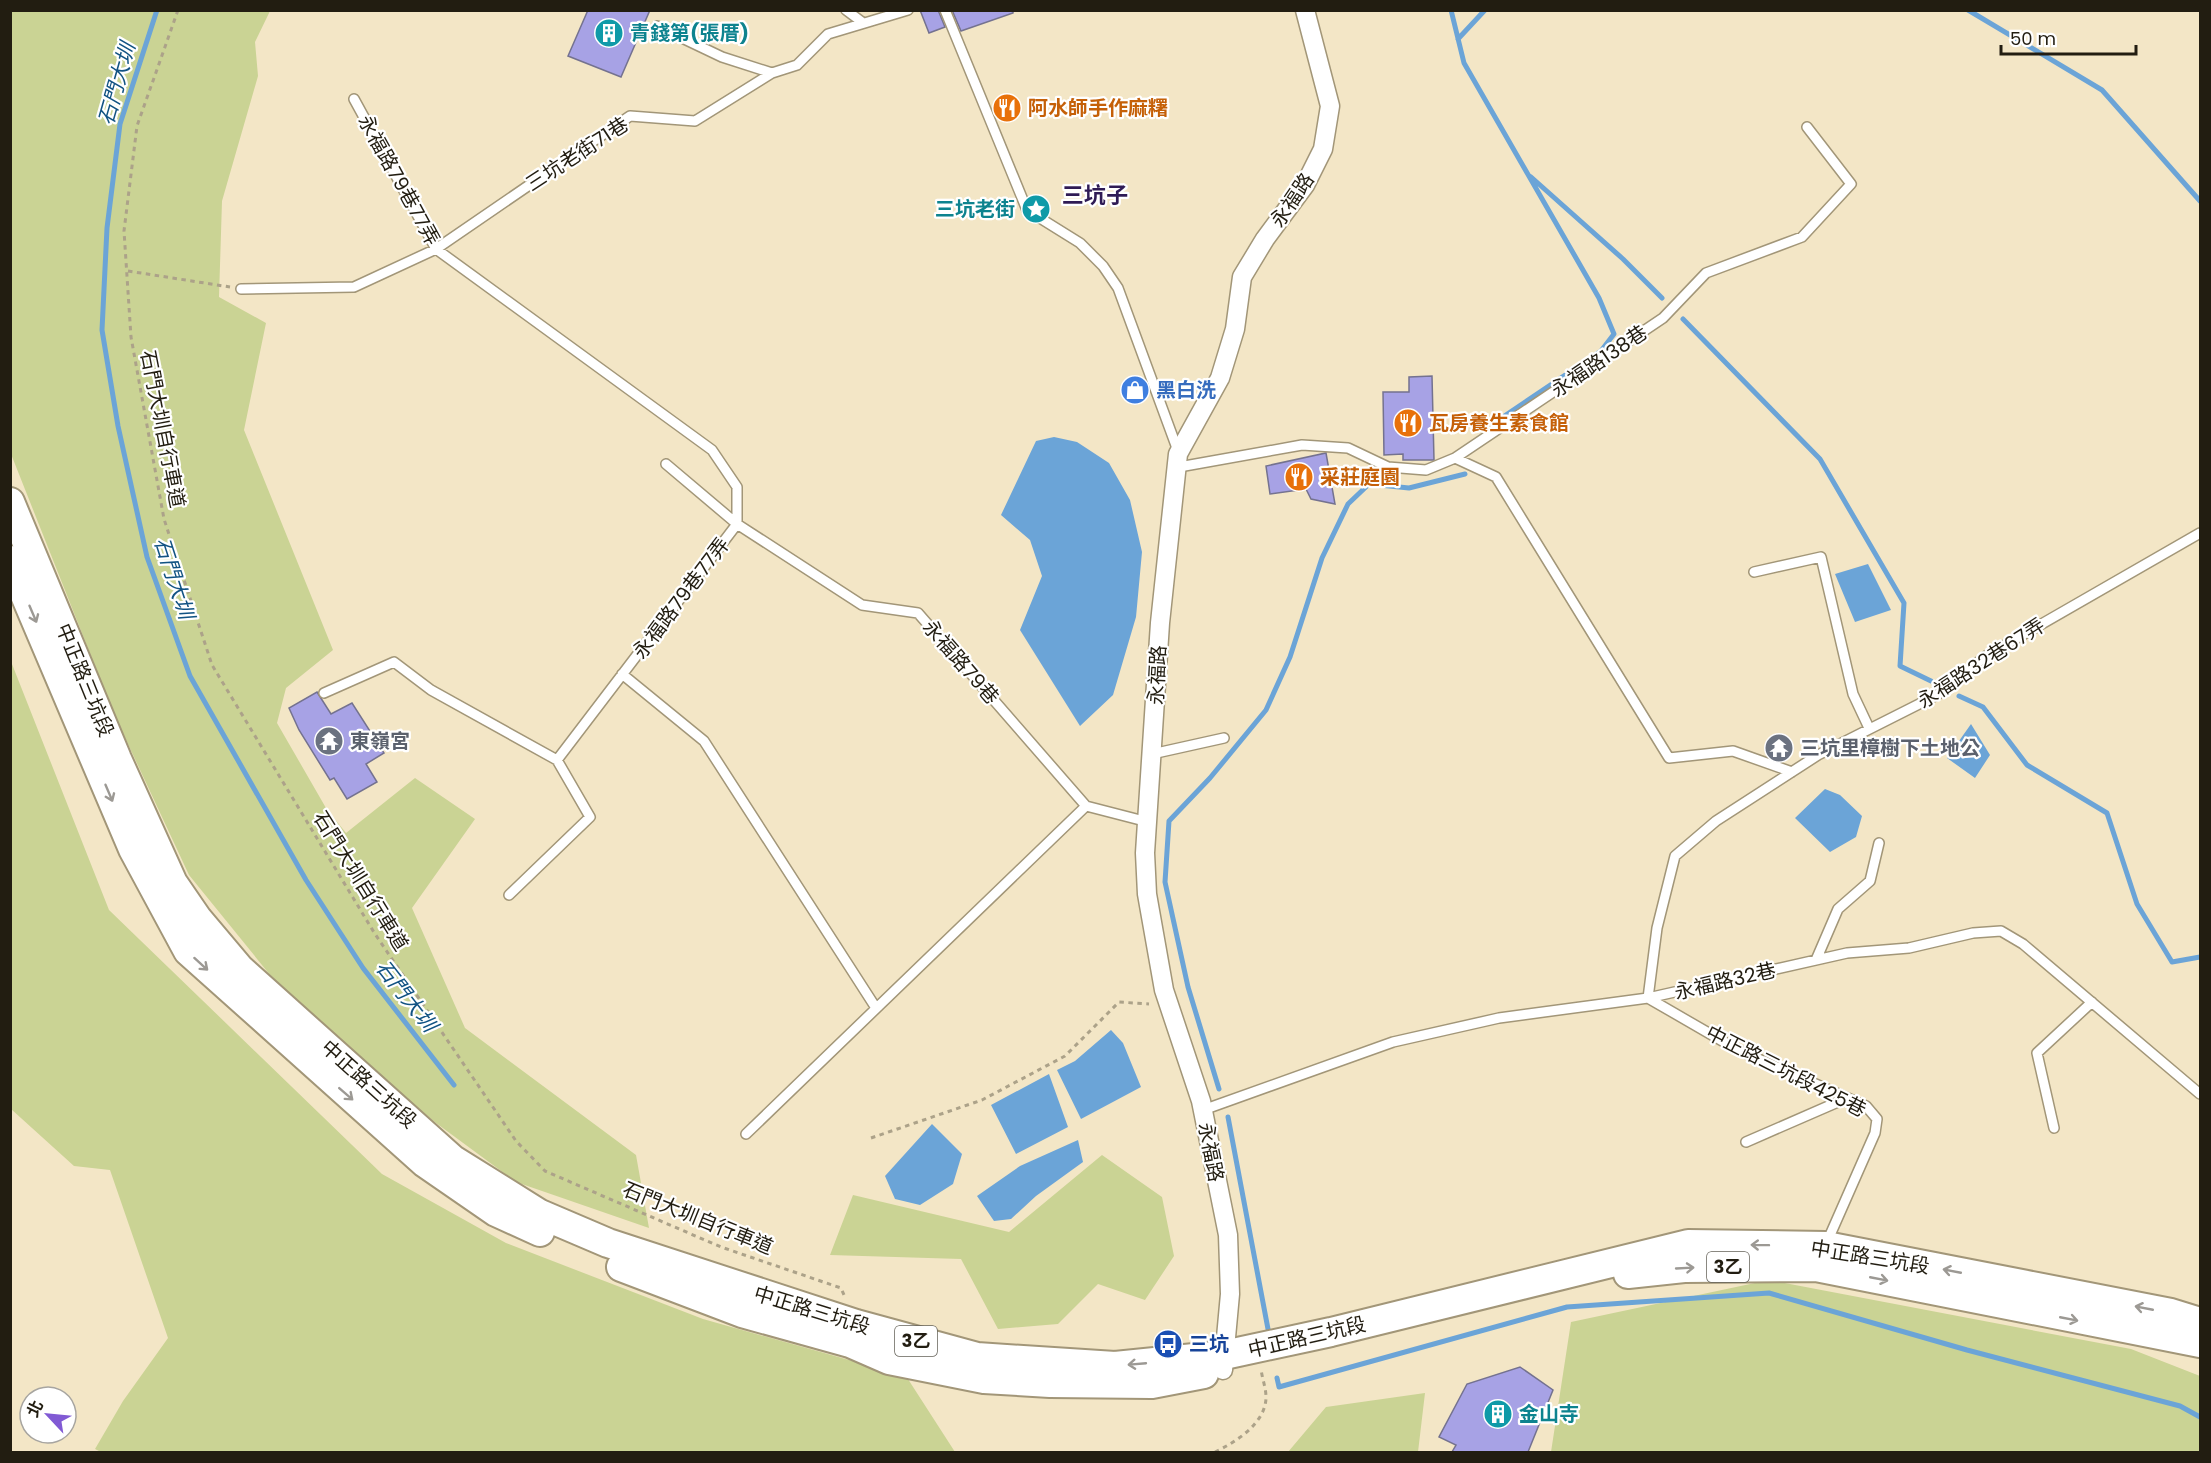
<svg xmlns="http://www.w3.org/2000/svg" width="2211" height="1463" viewBox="0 0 2211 1463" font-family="Poppins,'Noto Sans TC',sans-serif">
<rect width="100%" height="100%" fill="#f3e6c6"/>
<path fill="#cad394" d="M11 11H270L255 42 258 76 222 201 219 297 266 323 244 430 333 650 286 688 277 723 326 808 346 833 415 778 475 819 412 908 465 1028 636 1155 649 1228 516 1182 436 1123 292 1002 189 875 114 714 11 454Z
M10 659 109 910 382 1174 506 1243 703 1319 906 1376 955 1452H101L95 1449 123 1401 168 1338 110 1170 74 1166 11 1109Z
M1102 1155 1162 1197 1174 1256 1145 1300 1098 1284 1058 1324 998 1329 961 1259 830 1255 853 1195 1009 1232Z
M1769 1280 2131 1349 2200 1376V1452H1551L1571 1322Z
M1425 1393 1418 1452H1288L1326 1407Z"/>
<path fill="#6ba4d7" d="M1054 437 1077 442 1109 463 1130 500 1142 552 1136 617 1113 695 1080 726 1020 630 1042 576 1030 540 1001 515 1036 441Z
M1868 564 1891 610 1855 622 1835 574Z
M1971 724 1990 755 1975 778 1947 758Z
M1825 789 1840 795 1862 816 1856 837 1830 852 1795 818Z
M1111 1030 1123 1043 1141 1087 1081 1119 1057 1070 1075 1061Z
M1049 1074 1068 1127 1016 1154 991 1105Z
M932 1124 962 1154 953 1184 920 1205 895 1199 885 1176Z
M1078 1140 1083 1162 1036 1196 1011 1219 994 1221 977 1196 1020 1166Z"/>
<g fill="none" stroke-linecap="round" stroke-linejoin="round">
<path stroke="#6ba4d7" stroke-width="5" d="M157 10 120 124 107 228 102 330 118 426 147 557 190 676 306 880 363 968 454 1085
M1451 10 1464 63 1599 298 1614 334 1601 351 1497 421
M1968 10 2102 90 2200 201
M1458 39 1485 10
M1531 177 1623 259 1662 298
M1683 319 1820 459 1904 603 1900 666 1931 681
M1959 696 1983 707 2027 765 2107 813 2137 904 2172 962 2200 957
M1219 1089 1188 987 1165 882 1169 821 1210 778 1266 710 1290 657 1322 558 1348 504 1369 484 1409 488 1465 474
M1228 1117 1268 1329
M1277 1378 1279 1387 1567 1307 1769 1293 1967 1350 2180 1406 2200 1417"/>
</g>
<path fill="#a7a2e5" stroke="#74728f" stroke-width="1.5" d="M588 10H650L621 77 568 56Z
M920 10H938L945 27 929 33Z
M952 10H1013V13L961 31Z
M1432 376 1434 460H1403V454L1384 455 1383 392H1409V377Z
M1326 453 1335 504 1311 499 1306 489 1270 494 1266 466Z
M317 692 331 714 352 703 384 753 366 764 377 782 347 799 334 778 330 780 299 730 289 708Z
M1520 1367 1553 1390 1528 1452H1452L1456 1445 1439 1437 1467 1384Z"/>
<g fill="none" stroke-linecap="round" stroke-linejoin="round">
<g stroke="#a29678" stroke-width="12">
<path id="lane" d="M846 10 862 22
M945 10 1027 210 1080 243 1103 266 1118 288 1178 451
M657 26 722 57 772 73
M241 289 354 287 436 249 630 116 695 121 772 73 797 65 828 34 908 10
M1455 458 1496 477 1669 758 1733 751 1792 772
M666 464 737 524 862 605 918 613 1086 806 1148 822
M1179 467 1302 445 1348 448 1388 467 1426 470 1455 458 1663 318 1706 273 1802 237 1851 184 1807 127
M1754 572 1821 557 1853 694 1869 728
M622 674 704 741 876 1008
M324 693 394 662 431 690 557 760 737 524V487L712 450 436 249 354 99
M1152 754 1224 738
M509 895 590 817 557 760
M1816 960 1838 909 1870 881 1879 843
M1648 998 1657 928 1675 856 1716 821 1818 755 1937 695 1986 656 2200 533
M1648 998 1738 1050 1866 1106 1877 1119 1875 1133 1827 1242
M1203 1110 1393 1042 1499 1018 1648 998 1847 953 1909 948 1973 933 2001 931 2023 944 2200 1094
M2054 1128 2037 1053 2092 1002
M746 1134 1086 806
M1746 1142 1847 1098"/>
</g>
<g stroke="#a29678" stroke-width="21">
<path id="street" d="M1223 1370 1230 1294 1228 1235 1201 1101 1164 990 1147 894 1145 853 1160 623 1178 454 1220 378 1235 329 1242 277 1265 239 1305 185 1323 149 1330 106 1305 10"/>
</g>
<g stroke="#a29678" stroke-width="32">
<path id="primary" d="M10 502 117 759 173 883 197 918 240 969 452 1159 540 1214 608 1243 856 1324 977 1357 1115 1366 1224 1355 1331 1332 1688 1244 1826 1246 2171 1313 2200 1322
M10 560 133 849 188 951 425 1163 496 1212 540 1232
M621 1267 742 1313 850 1343 889 1360 984 1379 1050 1383 1152 1384 1204 1374
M1628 1274 1684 1268 1816 1267 2200 1343"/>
</g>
<path stroke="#aca289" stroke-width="3" stroke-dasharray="4.5 4.5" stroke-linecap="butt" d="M178 10 137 126 124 231 131 337 164 519 212 665 375 934 516 1141 545 1171 721 1247 841 1288 844 1295
M128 271 230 287
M871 1138 982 1100 1065 1056 1119 1002 1149 1004
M1215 1452C1236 1442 1266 1423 1266 1397 1266 1388 1262 1378 1261 1369"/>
<use href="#lane" stroke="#fff" stroke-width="9"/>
<use href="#street" stroke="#fff" stroke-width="18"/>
<use href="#primary" stroke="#fff" stroke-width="28"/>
</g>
<defs><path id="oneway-shaft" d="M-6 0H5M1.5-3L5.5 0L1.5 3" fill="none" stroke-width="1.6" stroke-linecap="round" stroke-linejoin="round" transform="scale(1.5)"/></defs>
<g stroke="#9c9994">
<use href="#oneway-shaft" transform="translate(33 614) rotate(67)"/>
<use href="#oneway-shaft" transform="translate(109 793) rotate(67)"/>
<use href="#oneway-shaft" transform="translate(201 964) rotate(42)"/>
<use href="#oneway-shaft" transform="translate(346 1094) rotate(41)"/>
<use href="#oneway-shaft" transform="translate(1760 1245) rotate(-179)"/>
<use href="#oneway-shaft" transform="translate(1685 1268) rotate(-3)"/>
<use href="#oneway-shaft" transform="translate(1952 1271) rotate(-169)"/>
<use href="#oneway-shaft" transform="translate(1879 1279) rotate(11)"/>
<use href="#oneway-shaft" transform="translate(2144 1308) rotate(-169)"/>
<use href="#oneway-shaft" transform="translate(2069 1319) rotate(11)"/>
<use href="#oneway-shaft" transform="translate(1137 1364) rotate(175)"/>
</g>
<defs>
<g id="building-disc" transform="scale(1.5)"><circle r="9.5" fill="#0f9aa8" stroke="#fff"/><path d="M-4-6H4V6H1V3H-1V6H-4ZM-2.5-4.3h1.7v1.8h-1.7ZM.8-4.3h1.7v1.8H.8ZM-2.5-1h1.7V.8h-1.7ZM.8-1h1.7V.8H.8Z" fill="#fff"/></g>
<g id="restaurant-disc" transform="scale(1.5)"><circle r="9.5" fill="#e8710a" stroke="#fff"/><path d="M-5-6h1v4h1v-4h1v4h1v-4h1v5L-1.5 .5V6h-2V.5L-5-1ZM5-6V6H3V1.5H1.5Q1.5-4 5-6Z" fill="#fff"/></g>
<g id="sight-disc" transform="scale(1.5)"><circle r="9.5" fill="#0f9aa8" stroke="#fff"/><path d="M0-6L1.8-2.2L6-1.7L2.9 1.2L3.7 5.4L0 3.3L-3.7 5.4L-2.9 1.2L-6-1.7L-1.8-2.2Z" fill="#fff"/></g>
<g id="shop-disc" transform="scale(1.5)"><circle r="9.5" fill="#3f7fe0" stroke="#fff"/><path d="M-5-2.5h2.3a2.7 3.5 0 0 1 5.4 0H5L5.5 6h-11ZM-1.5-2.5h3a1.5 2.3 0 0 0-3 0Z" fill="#fff"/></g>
<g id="temple-disc" transform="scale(1.5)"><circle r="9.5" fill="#6b7280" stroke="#fff"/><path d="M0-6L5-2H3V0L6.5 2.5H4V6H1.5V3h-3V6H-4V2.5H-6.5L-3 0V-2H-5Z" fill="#fff"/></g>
<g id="bus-disc" transform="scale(1.5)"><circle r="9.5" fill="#1a4fb4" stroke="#fff"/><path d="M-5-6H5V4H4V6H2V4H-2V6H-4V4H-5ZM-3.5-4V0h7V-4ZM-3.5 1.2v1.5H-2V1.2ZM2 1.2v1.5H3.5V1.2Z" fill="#fff"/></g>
</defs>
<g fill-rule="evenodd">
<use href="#building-disc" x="609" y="33"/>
<use href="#restaurant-disc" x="1007" y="108"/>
<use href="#sight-disc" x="1036" y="209"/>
<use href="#shop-disc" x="1135" y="390"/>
<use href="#restaurant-disc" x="1408" y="423"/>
<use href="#restaurant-disc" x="1299" y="477"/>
<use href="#temple-disc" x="329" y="741"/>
<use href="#temple-disc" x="1779" y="748"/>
<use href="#bus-disc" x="1168" y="1344"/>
<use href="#building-disc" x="1498" y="1414"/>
</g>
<g text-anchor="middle" stroke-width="4.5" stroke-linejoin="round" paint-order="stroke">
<g fill="#fff" stroke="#646158" stroke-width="1.5">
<rect x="1707" y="1252" width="42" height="30" rx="4.5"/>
<rect x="895" y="1326" width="42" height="30" rx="4.5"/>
</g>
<g font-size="18" font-weight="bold" fill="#221d11">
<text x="1728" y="1273">3乙</text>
<text x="916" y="1347">3乙</text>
</g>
<g font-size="20" font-weight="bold" fill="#0d838f" stroke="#fff" text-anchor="start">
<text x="630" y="40">青錢第(張厝)</text>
<text x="1015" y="216" text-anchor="end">三坑老街</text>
<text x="1519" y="1421">金山寺</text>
</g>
<g font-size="20" font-weight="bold" fill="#c56008" stroke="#fff" text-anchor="start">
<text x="1028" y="115">阿水師手作麻糬</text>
<text x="1429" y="430">瓦房養生素食館</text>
<text x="1320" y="484">采莊庭園</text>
</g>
<g font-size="20" fill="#221d11" stroke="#fff">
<text transform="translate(577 154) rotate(-33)" y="7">三坑老街71巷</text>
<text transform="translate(399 180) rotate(61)" y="7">永福路79巷77弄</text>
<text transform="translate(1292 200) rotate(-56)" y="7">永福路</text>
<text transform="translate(1599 361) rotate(-34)" y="7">永福路138巷</text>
<text transform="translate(163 429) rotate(79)" y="7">石門大圳自行車道</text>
<text transform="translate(681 598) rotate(-53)" y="7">永福路79巷77弄</text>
<text transform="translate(961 662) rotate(49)" y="7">永福路79巷</text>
<text transform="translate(1981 663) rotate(-33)" y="7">永福路32巷67弄</text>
<text transform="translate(1157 675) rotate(-87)" y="7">永福路</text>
<text transform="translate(85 680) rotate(68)" y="7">中正路三坑段</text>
<text transform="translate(361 881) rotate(58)" y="7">石門大圳自行車道</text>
<text transform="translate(1725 981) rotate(-13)" y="7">永福路32巷</text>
<text transform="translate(1786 1071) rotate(27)" y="7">中正路三坑段425巷</text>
<text transform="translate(369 1084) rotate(42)" y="7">中正路三坑段</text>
<text transform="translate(1211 1152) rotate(79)" y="7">永福路</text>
<text transform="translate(698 1218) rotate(22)" y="7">石門大圳自行車道</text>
<text transform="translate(1870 1257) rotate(9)" y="7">中正路三坑段</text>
<text transform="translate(812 1310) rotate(17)" y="7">中正路三坑段</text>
<text transform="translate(1307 1337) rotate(-13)" y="7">中正路三坑段</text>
</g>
<g font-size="20" font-weight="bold" fill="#366cbe" stroke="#fff" text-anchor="start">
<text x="1156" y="397">黑白洗</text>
</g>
<g font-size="20" font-weight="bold" fill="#5b616d" stroke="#fff" text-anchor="start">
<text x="350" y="748">東嶺宮</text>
<text x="1800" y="755">三坑里樟樹下土地公</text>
</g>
<g font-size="20" font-weight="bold" fill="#164399" stroke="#fff" text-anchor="start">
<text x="1189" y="1351">三坑</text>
</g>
<g font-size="21" font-style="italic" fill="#125383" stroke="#fff">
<text transform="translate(117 84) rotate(-74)" y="7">石門大圳</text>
<text transform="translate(174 578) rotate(72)" y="7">石門大圳</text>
<text transform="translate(406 996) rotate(52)" y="7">石門大圳</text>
</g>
<g font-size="22" font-weight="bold" fill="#2f1b55" stroke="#fff">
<text x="1095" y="203">三坑子</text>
</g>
</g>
<rect width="2211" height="1463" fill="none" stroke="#221d11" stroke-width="24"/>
<g transform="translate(48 1415) rotate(296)"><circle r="28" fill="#ffffff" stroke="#a7a5a0" stroke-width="1.5"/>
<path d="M0-4.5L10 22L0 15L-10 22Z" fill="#815ad4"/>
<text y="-9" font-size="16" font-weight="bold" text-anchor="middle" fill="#221d11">北</text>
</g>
<path d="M2001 45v9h135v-9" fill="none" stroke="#221d11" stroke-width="3"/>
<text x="2010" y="45" font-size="18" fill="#221d11" stroke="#ffffff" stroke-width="4.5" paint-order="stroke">50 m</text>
</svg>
